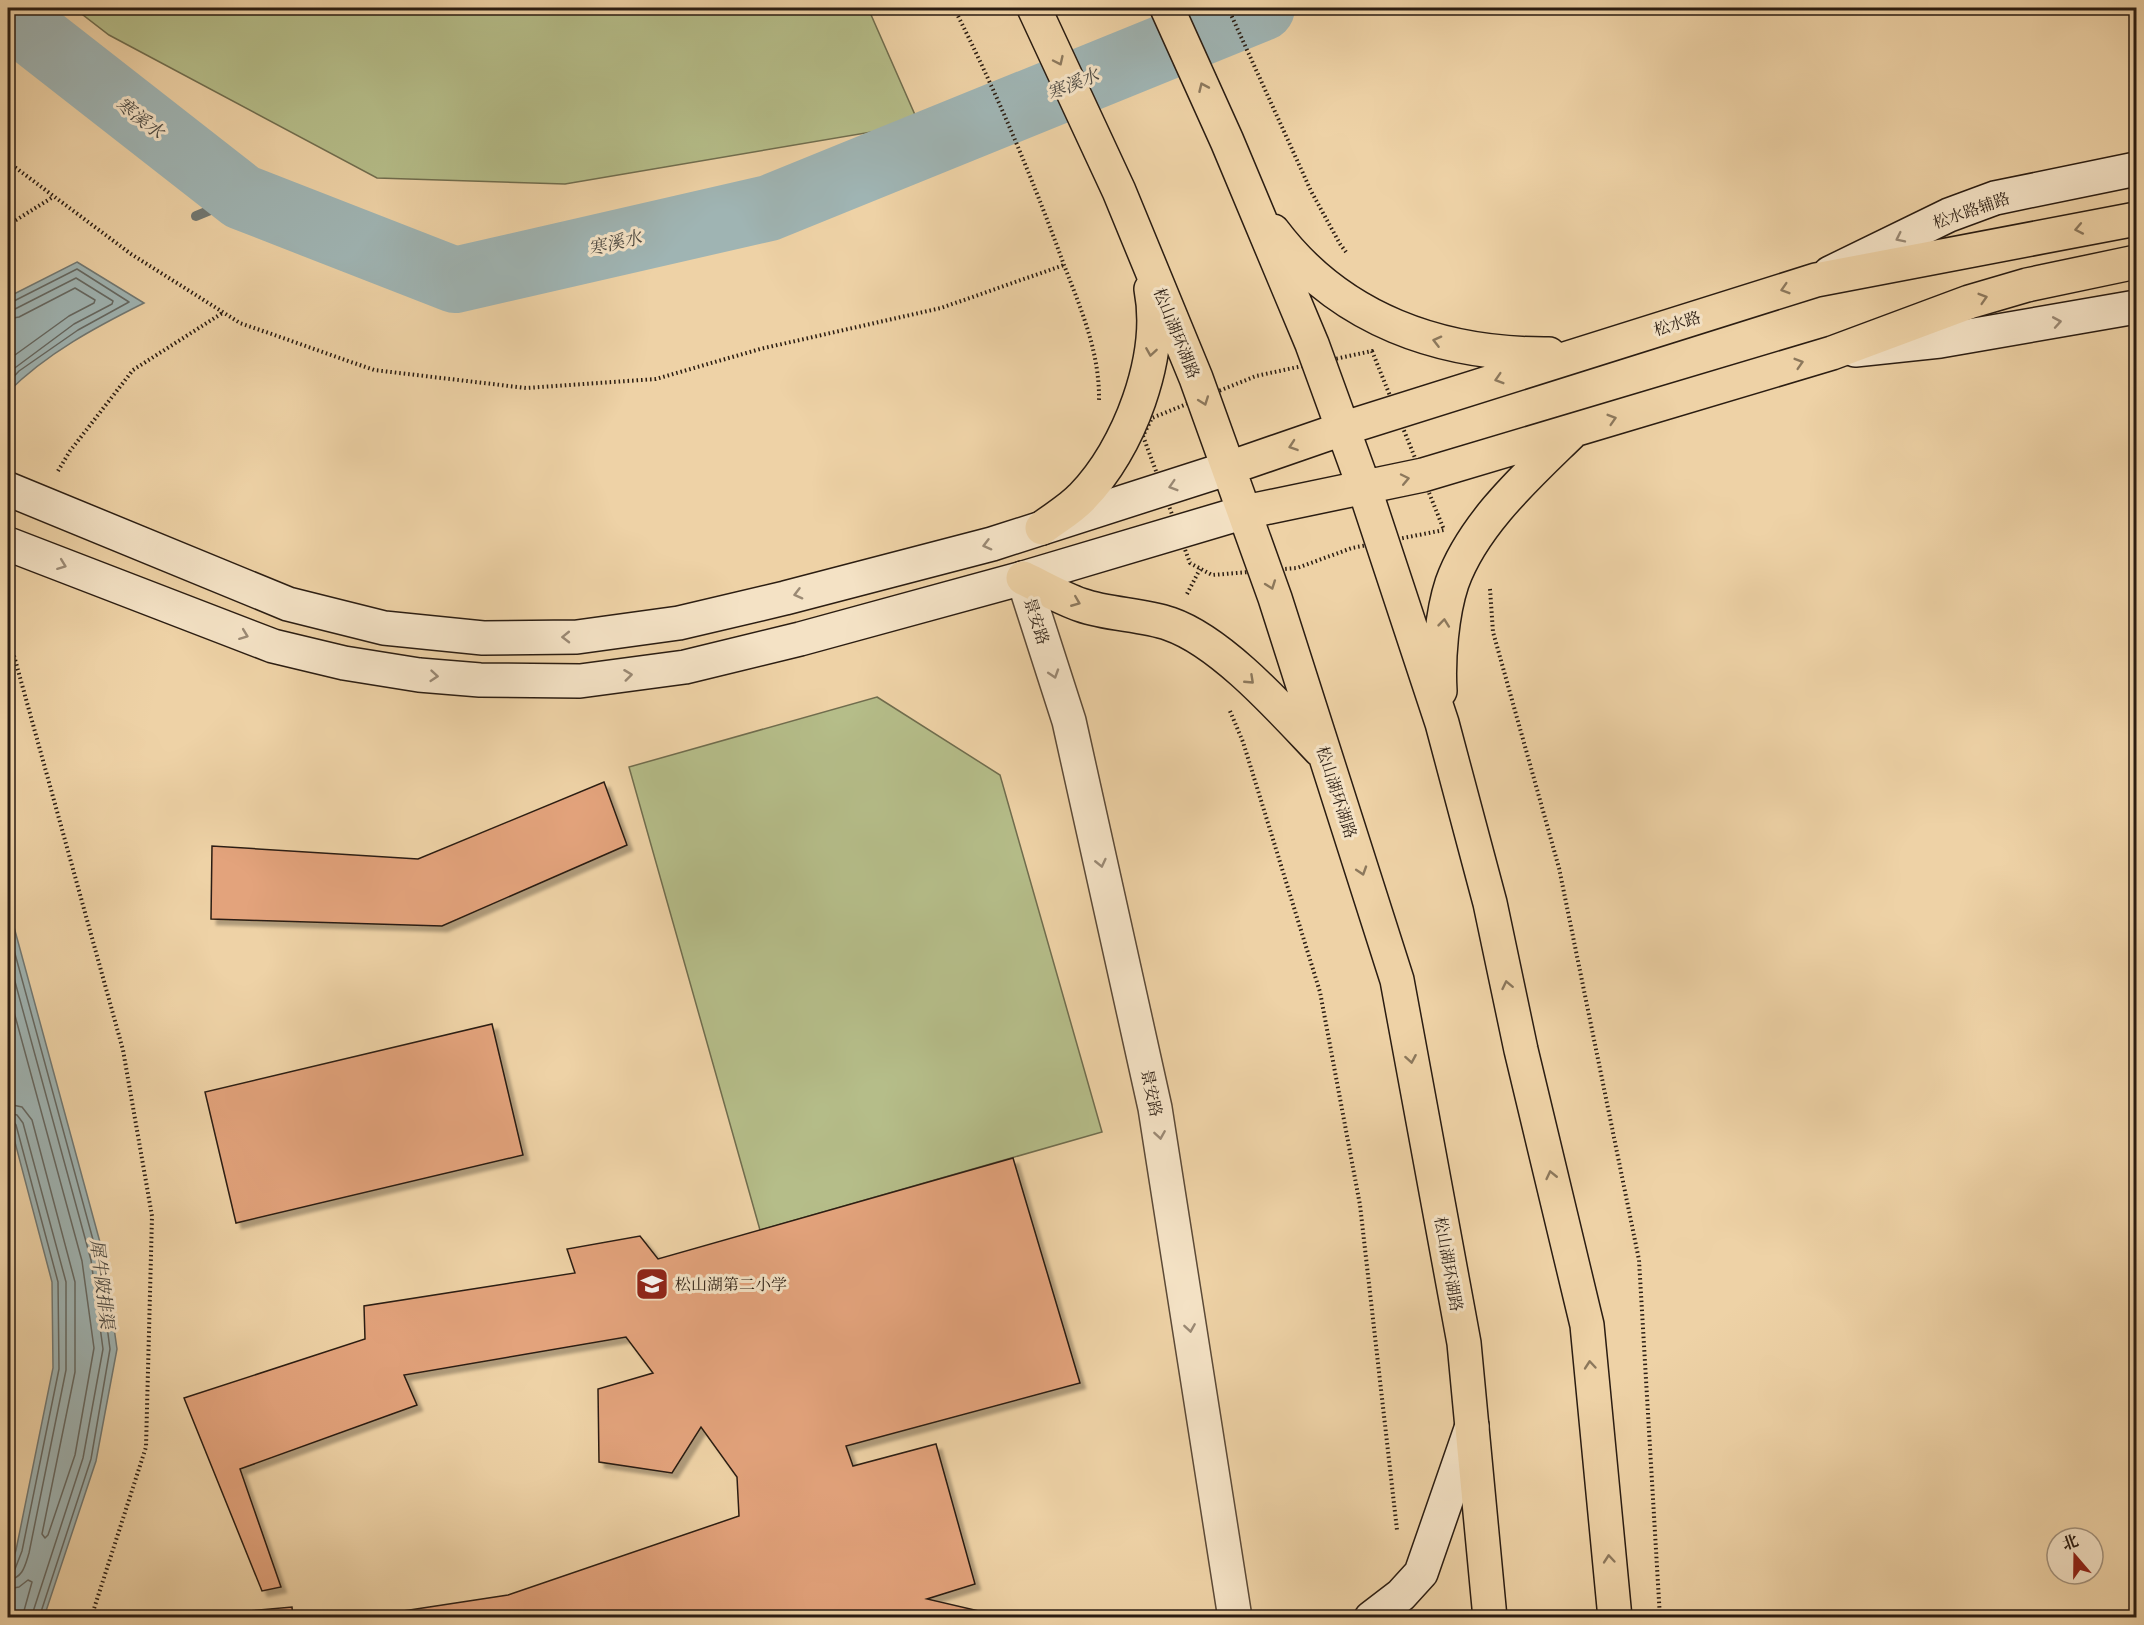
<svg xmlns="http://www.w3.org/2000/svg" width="2144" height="1625" viewBox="0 0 2144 1625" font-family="Alegreya,'Noto Serif SC',serif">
<defs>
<filter id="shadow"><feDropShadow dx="5.5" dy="5.5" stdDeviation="1.5" flood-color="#0004"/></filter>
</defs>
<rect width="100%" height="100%" fill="#eed2a6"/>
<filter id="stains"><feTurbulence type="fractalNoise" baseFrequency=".00333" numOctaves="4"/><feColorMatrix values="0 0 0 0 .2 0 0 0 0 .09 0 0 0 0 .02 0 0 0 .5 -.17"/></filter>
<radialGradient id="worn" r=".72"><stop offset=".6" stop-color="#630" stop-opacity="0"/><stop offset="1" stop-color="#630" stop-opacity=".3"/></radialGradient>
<path fill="#b5bd89" stroke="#706d4e" stroke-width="1.5" d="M74 8H868L919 124 565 184 377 178 109 35Z
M877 697 1000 775 1102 1132 760 1230 629 767Z"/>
<path fill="#9fb4b3" stroke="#717873" stroke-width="1.5" d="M77 262 144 303C96 327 47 353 8 392V297Z
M8 905 104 1257 117 1349 96 1461 44 1617H8V1574L16 1550 53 1368 52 1282 8 1116Z"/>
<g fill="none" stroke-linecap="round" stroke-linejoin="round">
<path stroke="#656862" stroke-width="1.5" d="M8 302H12L77 269 129 302 78 330 19 371 8 383
M8 310 15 309 76 278 113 301 112 304 74 324 8 373
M8 319 19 317 75 288 95 300 94 303 69 316 8 360
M8 928 98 1258 110 1349 91 1459 39 1618
M8 956 91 1260 103 1349 83 1458 31 1618
M8 990 82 1261 94 1348 75 1455 48 1535 45 1538 42 1534 75 1372V1282L32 1120 22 1107 8 1104
M8 1113 17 1115 23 1123 66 1282V1370L29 1553C25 1566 23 1578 8 1580
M8 1120 13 1121 16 1125 58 1282 59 1369 22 1551 15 1569 8 1572
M8 1589 19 1587 28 1580 32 1582 22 1618"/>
<path stroke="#717873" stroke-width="10" d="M196 216 242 197"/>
<path stroke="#9fb4b3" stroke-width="66" d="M8 14 242 197 455 280 769 208 1262 8"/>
</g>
<path fill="#e3a37b" stroke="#2b1d12" stroke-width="1.5" filter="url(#shadow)" d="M604 782 627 845 442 926 211 919 212 846 418 859Z
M492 1024 523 1155 236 1223 205 1092Z
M1013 1158 1080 1383 846 1446 853 1466 936 1444 975 1584 927 1599 1009 1618H357L508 1595 739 1516 737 1477 701 1427 672 1473 599 1462 598 1389 653 1373 626 1337 404 1375 417 1405 240 1469 281 1587 262 1591 184 1398 365 1339 364 1306 575 1273 567 1249 640 1236 658 1259Z
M292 1607 293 1618H227L226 1613Z"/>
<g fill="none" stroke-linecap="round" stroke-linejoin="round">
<g stroke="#5c4a37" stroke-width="36">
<path id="street" d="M1023 578 1069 721 1155 1108 1235 1618"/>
</g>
<g stroke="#2b1d12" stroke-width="36">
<path id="secondary" d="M1830 273 1949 215 1995 198 2136 169
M1855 350 1940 341 2136 307
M8 489 288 604 384 628 483 638 577 637 679 623 785 598 992 544 1229 468
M8 544 273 646 344 663 419 675 480 680 580 681 685 667 800 639 1023 578 1245 512
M1371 1618 1401 1595 1421 1573 1472 1426"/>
</g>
<g stroke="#2b1d12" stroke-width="36">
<path id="primary" d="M1034 8 1119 191 1196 378 1275 598 1397 980 1464 1343 1490 1618
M1167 8 1227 141 1312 344 1364 487 1442 723 1490 903 1521 1050 1587 1325 1615 1618
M1273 231C1340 320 1441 355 1549 354
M1229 468 1342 429 1816 280 2136 219
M1245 512 1423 475 1832 353 1969 302 2027 285 2136 262
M1042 528C1055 518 1071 509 1082 497 1129 449 1164 357 1151 289
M1023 578C1042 587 1061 598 1081 605 1109 615 1142 614 1170 624 1222 642 1282 710 1320 750
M1440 691C1438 659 1442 613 1452 583 1473 524 1528 475 1571 433"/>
</g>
<path stroke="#2b1d12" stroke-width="4" stroke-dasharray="1.5 3" stroke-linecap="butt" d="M954 8C996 91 1032 177 1064 265 1081 309 1100 353 1099 401
M1228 8 1311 191 1340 244 1346 252
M8 162 131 254 240 323 374 370 526 388 656 379 760 349 941 308 1064 265
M8 225 53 197
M1372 351 1444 530 1352 548 1297 568 1212 575 1190 563 1143 436 1152 418 1256 376Z
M58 471 70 451 133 370 224 312
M1490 589 1493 632 1559 868 1639 1260 1660 1618
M1187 594 1200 569
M8 634 123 1050 152 1216 146 1447 91 1618
M1230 711 1243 742 1320 992 1360 1205 1397 1530
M8 1284 10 1297 8 1323"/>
<use href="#street" stroke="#f4e2c5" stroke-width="33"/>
<use href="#secondary" stroke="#f4e2c5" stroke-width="33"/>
<use href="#primary" stroke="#eed2a6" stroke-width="33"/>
</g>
<defs><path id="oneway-chevron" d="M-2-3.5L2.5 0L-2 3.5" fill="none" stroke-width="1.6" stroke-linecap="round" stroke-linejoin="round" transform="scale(1.5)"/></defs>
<g stroke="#8c785c">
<use href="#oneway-chevron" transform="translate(1059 61) rotate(65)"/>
<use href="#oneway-chevron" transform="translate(1203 87) rotate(-114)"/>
<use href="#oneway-chevron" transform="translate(2079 229) rotate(169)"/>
<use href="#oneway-chevron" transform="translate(1785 289) rotate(163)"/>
<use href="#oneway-chevron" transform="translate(1983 298) rotate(-17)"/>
<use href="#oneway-chevron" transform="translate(1437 341) rotate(-166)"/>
<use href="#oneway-chevron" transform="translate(1151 352) rotate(99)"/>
<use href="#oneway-chevron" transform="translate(1799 363) rotate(-17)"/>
<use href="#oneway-chevron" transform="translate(1499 379) rotate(163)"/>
<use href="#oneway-chevron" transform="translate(1204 401) rotate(70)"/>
<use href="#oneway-chevron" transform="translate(1612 419) rotate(-17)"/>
<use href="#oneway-chevron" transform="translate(1293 446) rotate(161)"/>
<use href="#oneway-chevron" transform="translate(1405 479) rotate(-12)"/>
<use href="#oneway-chevron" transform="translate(1271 585) rotate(70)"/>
<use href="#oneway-chevron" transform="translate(1076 602) rotate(22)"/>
<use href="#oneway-chevron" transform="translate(1444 623) rotate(-84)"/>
<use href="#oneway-chevron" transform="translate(1250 680) rotate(43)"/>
<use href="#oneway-chevron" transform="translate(1362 871) rotate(72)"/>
<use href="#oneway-chevron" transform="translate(1507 985) rotate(-102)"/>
<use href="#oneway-chevron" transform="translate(1411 1059) rotate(80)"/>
<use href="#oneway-chevron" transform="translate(1551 1175) rotate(-103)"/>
<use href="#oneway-chevron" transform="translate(1590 1365) rotate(-95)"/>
<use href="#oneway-chevron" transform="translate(1609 1559) rotate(-95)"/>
</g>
<g stroke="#9a8974">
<use href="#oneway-chevron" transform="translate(1900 238) rotate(154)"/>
<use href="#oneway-chevron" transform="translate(2057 322) rotate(-10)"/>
<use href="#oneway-chevron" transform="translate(1173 486) rotate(163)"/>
<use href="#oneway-chevron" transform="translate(987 545) rotate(165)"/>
<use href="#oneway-chevron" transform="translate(62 565) rotate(21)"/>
<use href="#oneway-chevron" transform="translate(798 594) rotate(165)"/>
<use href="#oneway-chevron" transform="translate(244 635) rotate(21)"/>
<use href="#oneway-chevron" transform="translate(566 637) rotate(179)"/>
<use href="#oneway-chevron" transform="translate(1054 674) rotate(72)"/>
<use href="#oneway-chevron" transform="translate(628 675) rotate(-7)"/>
<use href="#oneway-chevron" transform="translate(434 676) rotate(5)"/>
<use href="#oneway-chevron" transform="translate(1101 863) rotate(77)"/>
<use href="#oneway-chevron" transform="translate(1160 1135) rotate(81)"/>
<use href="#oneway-chevron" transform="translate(1190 1328) rotate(81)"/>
</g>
<defs>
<g id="school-square" transform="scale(1.725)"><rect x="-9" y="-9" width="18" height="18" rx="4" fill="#8f2418" stroke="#f4e2c5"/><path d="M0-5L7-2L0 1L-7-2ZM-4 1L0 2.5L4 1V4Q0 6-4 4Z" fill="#fff"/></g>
</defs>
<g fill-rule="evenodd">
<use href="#school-square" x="652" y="1284"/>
</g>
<g text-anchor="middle" stroke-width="6" stroke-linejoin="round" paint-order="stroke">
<g font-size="16" fill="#2b1d12" stroke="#f4e2c5">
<text transform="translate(1971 210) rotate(-19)" y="6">松水路辅路</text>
<text transform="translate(1677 323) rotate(-17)" y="6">松水路</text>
<text transform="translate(1177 333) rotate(68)" y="6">松山湖环湖路</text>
<text transform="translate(1037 621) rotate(72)" y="6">景安路</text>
<text transform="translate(1337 792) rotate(72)" y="6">松山湖环湖路</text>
<text transform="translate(1152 1093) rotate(78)" y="6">景安路</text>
<text transform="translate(1449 1264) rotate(80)" y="6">松山湖环湖路</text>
</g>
<g font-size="16" fill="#2b1d12" stroke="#f4e2c5" text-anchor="start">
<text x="675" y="1290">松山湖第二小学</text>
</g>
<g font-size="18" font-style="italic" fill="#4e4a42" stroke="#f4e2c5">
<text transform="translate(1073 84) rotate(-22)" y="6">寒溪水</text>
<text transform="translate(140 118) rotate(38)" y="6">寒溪水</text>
<text transform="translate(615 243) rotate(-13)" y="6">寒溪水</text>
<text transform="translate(102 1284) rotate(83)" y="6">犀牛陂排渠</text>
</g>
</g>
<rect width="2144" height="1625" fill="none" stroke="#eed2a6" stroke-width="30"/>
<rect x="9" y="9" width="2126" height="1607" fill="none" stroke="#2b1d12" stroke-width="3"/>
<rect x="15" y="15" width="2114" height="1595" fill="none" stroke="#2b1d12" stroke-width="1.5"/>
<g transform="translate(2075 1556) rotate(340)"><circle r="28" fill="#f4e2c5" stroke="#a4937d" stroke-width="1.5"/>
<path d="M0-4.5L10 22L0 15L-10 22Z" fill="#8f2418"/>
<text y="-9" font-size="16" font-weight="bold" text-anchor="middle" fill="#2b1d12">北</text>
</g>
<rect width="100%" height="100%" filter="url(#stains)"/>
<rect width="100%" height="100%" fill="url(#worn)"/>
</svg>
